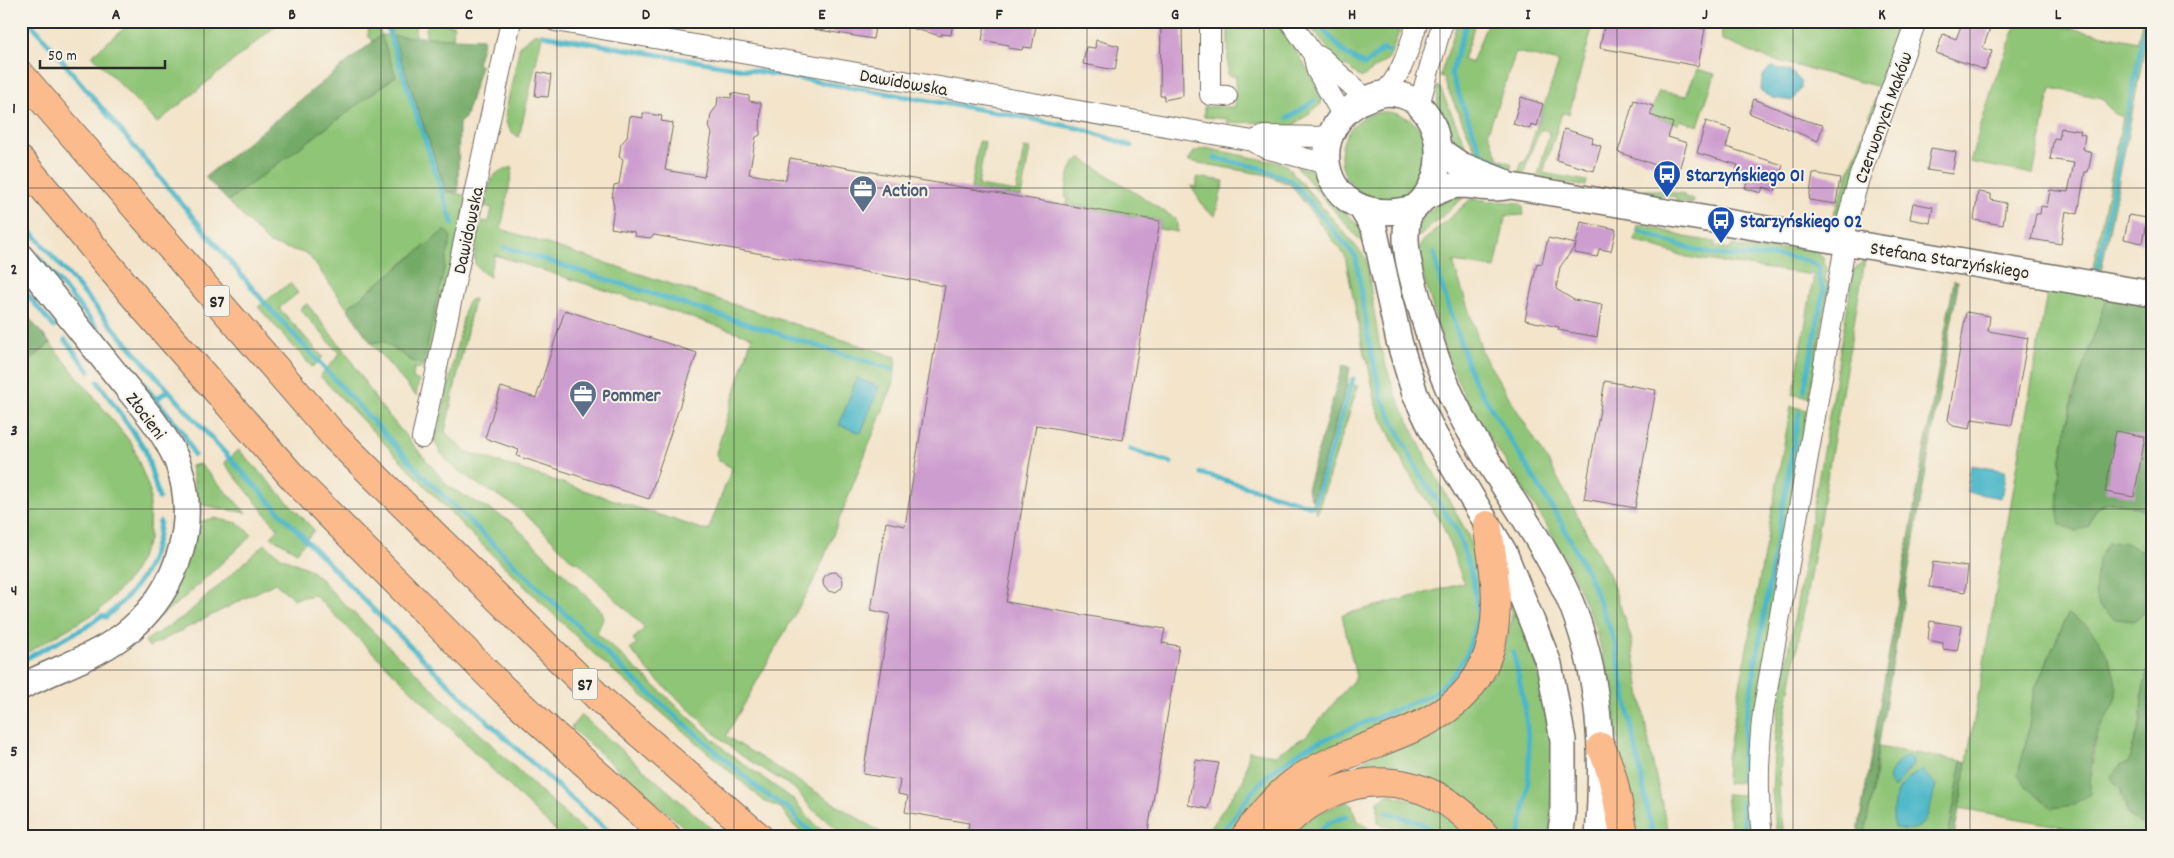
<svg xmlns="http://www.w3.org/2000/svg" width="2174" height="858" viewBox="0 0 2174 858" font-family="Dekko,sans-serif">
<rect width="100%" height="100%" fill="#f7f3e8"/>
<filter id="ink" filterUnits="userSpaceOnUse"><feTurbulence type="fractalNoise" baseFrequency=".02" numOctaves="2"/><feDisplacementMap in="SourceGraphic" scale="10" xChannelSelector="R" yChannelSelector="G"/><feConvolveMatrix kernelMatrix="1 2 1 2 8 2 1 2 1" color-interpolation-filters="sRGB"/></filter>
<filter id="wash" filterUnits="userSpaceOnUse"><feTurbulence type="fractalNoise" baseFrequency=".0096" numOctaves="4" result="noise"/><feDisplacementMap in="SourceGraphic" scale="20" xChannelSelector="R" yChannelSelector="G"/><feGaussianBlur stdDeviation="1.12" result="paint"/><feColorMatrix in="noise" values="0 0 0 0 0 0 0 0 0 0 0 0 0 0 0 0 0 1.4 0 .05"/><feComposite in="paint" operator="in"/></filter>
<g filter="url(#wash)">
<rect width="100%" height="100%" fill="#f3e4ca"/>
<path fill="#8fc577" stroke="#5d7851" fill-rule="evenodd" d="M133 21H282L157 123 92 55Z
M369 21H377L381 35 392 36 389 21 415 24V37H393L446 191 467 196 431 364 423 365 422 369 414 368 413 378 419 381 416 396 371 343 383 341 412 361 445 230 347 308 308 254 270 244 228 201 395 76 381 35 373 41 368 36Z
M1228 21H1275C1285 35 1326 91 1320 105L1291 127 1268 126 1266 122 1227 123 1228 119 1204 117V107H1235L1236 76H1228Z
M1306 21H1403L1389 59 1361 78 1345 65 1342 67Z
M1458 21H1476L1463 60 1472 63 1488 21H1594L1569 114 1562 113 1543 173 1587 181 1586 186 1537 178 1550 132 1542 129C1534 141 1528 160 1523 175L1518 173 1522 162H1525L1559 62 1516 52 1488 132 1499 159 1512 164 1510 171 1478 161 1479 158 1444 81 1445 78 1440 76Z
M1721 21H1906L1880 87 1766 58 1722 40Z
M2018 21H2036L2138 42 2142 21H2150L2101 272 2093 270 2094 262 2123 117 2113 113 2102 98 2051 88 2033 174 1970 162 1993 85Z
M431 23 454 25 453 38 426 37V28Z
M542 33 541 41 519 137C510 132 506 126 505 115L520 45 534 34Z
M1697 69 1715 74 1698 126 1680 120 1678 124 1650 115 1659 91 1686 96Z
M1437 86 1440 88 1472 160 1456 149 1451 131 1438 105Z
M1876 98 1881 100 1838 226 1829 227Z
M1341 156a44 44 0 1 1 88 0a44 44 0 1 1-88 0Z
M979 141 985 142 978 186 1016 192 1024 148 1030 149 1021 197 971 189Z
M1205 148 1285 164 1366 258 1379 344 1395 393 1426 458 1468 535 1484 592 1485 608 1477 646 1470 661 1445 693 1404 718 1277 779 1258 796 1228 837H1204L1244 779 1249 751 1275 755 1306 736 1356 677 1342 615 1464 583 1443 526 1407 470 1377 409 1367 358H1365L1345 256 1291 185 1267 175 1188 161 1194 152Z
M1081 158 1176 219 1178 232 1159 229 1160 221 1067 205 1068 198 1065 197C1068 183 1067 165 1081 158Z
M1296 166 1314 171C1322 180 1324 193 1332 202 1348 218 1360 219 1367 243L1363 244Z
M513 167 501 229 896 357 894 382 817 575 726 736 888 837H848L813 810 794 788 742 756 721 739 652 675 630 649 637 644 633 639 645 628 578 562 573 561C555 544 539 525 520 510 494 489 438 472 433 433H438L466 305 470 300 474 299 445 432 465 451 708 531 732 468 718 460 716 453 752 337 495 255 489 273 490 277C486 274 480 271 477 267 470 256 480 233 482 221L489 222 492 208 485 206C491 182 487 173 513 167Z
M1197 177 1224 181 1215 216 1205 209 1191 186 1197 187Z
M1644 190H1656L1684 194V197L1694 199 1693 204 1676 201V197L1661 195 1660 199 1643 196Z
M1445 197H1464L1420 236H1417L1421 219Z
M1471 199 1519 203 1523 206 1524 215 1506 216 1495 268 1453 262 1483 354 1552 468 1610 576 1631 638 1650 750 1667 827 1672 837H1635L1625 786 1609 678 1594 624 1569 566 1544 521 1468 404 1446 354 1421 267 1420 248 1422 242Z
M1643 224 1685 237 1715 242V247L1731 249 1732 245C1741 247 1750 250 1759 250 1787 250 1833 236 1825 281L1830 282 1809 397 1793 395 1814 275 1690 258 1635 241 1638 225Z
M1865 260 1783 730 1779 793 1784 837H1777L1772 792 1775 733 1854 269Z
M290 283 298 293 279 308 323 357 312 367 258 307Z
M2048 287 2108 297 2073 395 2061 458 2057 511 2088 527C2091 521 2093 513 2097 509 2111 493 2138 510 2153 514V652L2142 694 2141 721 2128 764 2119 766C2122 799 2119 812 2149 831L2147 837 2108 835 1959 808ZM2123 542C2152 556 2149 561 2151 592ZM2068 614 2107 714C2095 734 2093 752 2092 775L2028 733 2034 691Z
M307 304 347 354 378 403 449 487 510 521 601 610 603 619 597 633 726 751 794 800 814 824 831 837H807L792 824 781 808 765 802 594 654 469 532 320 376 340 354 300 309Z
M50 343 132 444 150 491 149 540 131 577 99 611 21 656V368Z
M1347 384 1358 386 1317 513 1312 500Z
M1791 406 1807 410 1749 774 1744 782 1726 784 1727 758Z
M239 450 314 530 297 552 271 537 278 529 224 463Z
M200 464 246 513 198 504 191 466Z
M214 518 238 523 252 535 185 597 147 626 198 522Z
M265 544 281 557 309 569 321 579 336 596 545 796 591 837H563L550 826 314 595 294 599 275 583 149 647 145 641 186 615Z
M1512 600 1535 656 1554 749 1550 837H1499L1490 822 1474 804 1444 785 1356 772 1360 763 1493 675 1504 653 1511 621Z
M581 715 721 837H695L571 728Z
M1878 747 1962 761 1948 837H1864L1875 778Z
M1389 794 1431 805 1471 837H1421L1378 823V801Z
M1726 794 1745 795 1749 800 1754 837H1731Z
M1347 801 1352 805 1356 819 1380 837H1288L1309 817Z"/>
<path fill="#73aa68" stroke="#4f6a4a" d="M381 35 396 76 228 201 205 177Z
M393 36 484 39 477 64 481 66 465 118 459 123 458 192 446 191Z
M445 230 451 237 423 365 412 361 383 341 371 343 347 308Z
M1954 280 1958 281 1957 290 1875 766V778L1864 837H1857Z
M2108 297 2153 305V514C2138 510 2111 493 2097 509 2093 513 2091 521 2088 527L2076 531 2060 524C2056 509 2058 494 2059 479 2064 414 2086 357 2108 297Z
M30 319 50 343 21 368V327Z
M1343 364 1350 368 1347 384 1312 500 1307 489Z
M2123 542 2142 551 2149 566 2151 592 2145 611 2134 621 2115 619 2099 606 2095 594 2098 559 2108 543Z
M2068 614C2074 618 2082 621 2087 626 2103 641 2123 682 2114 703 2107 719 2096 730 2093 748 2090 763 2091 779 2090 794L2073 805 2052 808 2027 788 2018 774 2028 733 2034 691Z
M2153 652V806L2149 831 2129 816 2121 789 2111 778 2119 766 2128 763 2141 721 2142 694Z
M1962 761 1967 762 1954 837H1948Z"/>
<path fill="#4cb7c9" stroke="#3c717a" d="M1772 67 1790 71 1801 81V88L1792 101 1773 98 1761 91C1761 79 1763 72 1772 67Z
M857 378 879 387 861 433 839 425Z
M1971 465 2006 471 2001 498 1967 492Z
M1907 756 1912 759 1913 765 1895 787H1892L1888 779C1892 770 1898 760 1907 756Z
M1922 770 1936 785C1929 809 1928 839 1895 827 1888 802 1899 781 1922 770Z"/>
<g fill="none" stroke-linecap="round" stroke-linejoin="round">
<path stroke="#4cb7c9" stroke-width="5" d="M29 21 264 302 424 477 630 676 761 791 792 811 799 822 818 837
M1315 21 1347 55 1365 65 1383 49 1388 51
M1467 21 1451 74 1482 155 1502 164
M386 24 453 224
M543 35 1007 114 1082 129 1131 146
M1288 118 1314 101
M1215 158 1257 167 1292 181 1356 257 1369 342 1382 399 1419 473 1457 531 1473 578 1478 616 1467 654 1455 673 1433 694 1309 746 1271 772 1252 792 1219 837
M21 219C204 438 399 649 615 837
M1641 231C1666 241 1693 251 1719 255 1750 259 1791 250 1818 266L1819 278 1824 289 1804 391
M504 247 893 370
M1434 252 1442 287 1472 377 1559 519 1589 576 1615 642 1653 837
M38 256 183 432 194 455
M2098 268 2146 21
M21 287 54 327
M65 340 89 371
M98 382 145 449 159 498
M157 399 168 390
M1130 449 1171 463
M1201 473 1312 506 1315 502 1353 379
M1513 652C1524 697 1533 744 1527 791 1525 806 1522 822 1519 837
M21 661 86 627 101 616 106 617C137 590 156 565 160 522
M1741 779 1745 724 1799 413
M1742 802 1746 837
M1386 812 1421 823 1443 837
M1311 837 1329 823 1347 816"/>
</g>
<g id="blocks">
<path fill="#cd9dcf" d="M814 21H876L873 39 813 29Z
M911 21H953L951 35 941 34V36L911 28Z
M986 21H1012L1036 25 1032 48 1023 47 1022 50 1008 48 1009 45 982 40Z
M1161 21H1182L1183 96 1164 100V96H1160Z
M1605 21H1662L1705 29 1698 66 1600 48Z
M1963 21H1970L1990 28 1983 48 1992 51 1985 70 1936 53 1943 34 1956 39Z
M1096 40 1119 46 1115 70 1083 64 1086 47 1095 48Z
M538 72 551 75 548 97 535 96Z
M732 93 749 96V101L761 103 760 135 756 137 749 174 786 180 790 158 1160 221 1123 440 1036 425 1006 602 1165 629 1162 643 1179 646 1147 837H967L969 823 905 812 908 796 898 794 900 780 863 774 890 614 871 610 886 522 905 526 945 286 654 235 650 238 635 236 634 232 611 228 614 207 612 198 614 185 619 184 623 159 619 157 621 144 627 137 630 116 643 118V113L662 116 661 121 673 123 665 170 704 177 712 133 709 127 711 114 717 106 718 96 731 98Z
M1521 97 1543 104 1537 126 1531 124 1530 129 1513 124Z
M1754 99 1807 121 1823 125 1818 141 1749 113Z
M1634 100 1653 106 1650 115 1673 123 1668 137 1687 143 1679 170 1668 167 1667 169 1618 152Z
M1706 121 1731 129 1726 147 1783 165 1775 191 1763 187 1761 193 1745 188 1747 182 1734 178 1738 165 1697 153Z
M2061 128 2081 131 2080 134 2085 135 2083 149 2092 153 2088 172H2085L2078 214 2066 211 2061 244 2031 239 2036 214H2040L2041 206 2047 207 2050 190 2068 192 2074 163 2050 159 2054 138 2059 139Z
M1564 129 1593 138 1592 143 1601 146 1594 171 1556 160Z
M1931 148 1956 152 1952 174 1927 170Z
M1813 173 1840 178 1836 204 1809 200Z
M1978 192 1991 194V200L2006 203 2003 225 1974 220Z
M1913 203 1933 207 1930 223 1910 219Z
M2129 215 2147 218 2142 243 2124 239Z
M1581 222 1616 229 1611 251 1599 249 1597 257 1574 253 1576 245 1560 267 1556 289 1574 300 1602 305 1597 337 1558 330 1559 327 1525 320 1537 263 1542 264 1548 238 1576 244Z
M565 310 697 353 649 499 517 456 519 450 485 438 501 387 536 398Z
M1966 312 1990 316 1988 331 2028 338 2012 425 1972 419 1970 429 1953 426 1948 420Z
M1605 381 1656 390 1635 508 1584 499Z
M2116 431 2145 437 2134 497 2105 492Z
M1933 562 1968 567 1965 592 1929 587Z
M823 582a10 10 0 1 1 20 0a10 10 0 1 1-20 0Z
M1930 621 1962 626 1957 651 1943 649V643L1928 640Z
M1196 760 1219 763 1208 809 1188 805Z"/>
</g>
</g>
<g filter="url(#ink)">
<use href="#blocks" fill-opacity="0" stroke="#716c63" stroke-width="1"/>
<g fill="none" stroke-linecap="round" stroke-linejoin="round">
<g stroke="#716c63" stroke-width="22">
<path id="minor" d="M555 21 1253 141 1265 148 1327 164
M1210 21V95L1227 96
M1290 21 1313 54 1321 57 1367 100
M1313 54 1317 71 1343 116
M1382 94C1403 76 1409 46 1418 21
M1419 105 1443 21
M1253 141 1264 136 1330 137
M422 438 511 21
M1762 837C1757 794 1758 755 1763 712L1844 251V233L1859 178 1916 21"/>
</g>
<g stroke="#716c63" stroke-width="28">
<path id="tertiary" d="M1439 150 1461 165 1502 181
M1424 198C1435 193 1446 186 1458 185 1477 185 1492 191 1511 186L2153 294
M1413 208C1316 234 1294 115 1382 94 1394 91 1412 97 1420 106 1443 130 1444 172 1424 198 1417 207 1409 210 1407 223 1403 245 1411 274 1417 295 1429 336 1441 379 1462 417 1495 478 1539 533 1568 596 1601 672 1604 755 1598 837
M1362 209 1374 228 1399 341 1415 394 1435 436 1504 552 1549 664 1563 740V816L1560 837
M21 257C54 297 86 337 119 378 140 404 164 430 177 461 200 521 178 588 131 629 100 656 57 668 21 687"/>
</g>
<g stroke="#716c63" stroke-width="30">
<path id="motorway" d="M21 75 335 437 600 699 759 837
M21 161 146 310 298 483 504 690 667 837
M1601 747C1616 777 1617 805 1625 837
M1245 837C1260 815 1276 795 1299 779 1336 755 1381 744 1420 725 1508 683 1502 607 1487 525
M1273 837C1335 765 1425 763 1486 837"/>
</g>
<use href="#minor" stroke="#fff" stroke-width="20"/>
<use href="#tertiary" stroke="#fff" stroke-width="25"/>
<use href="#motorway" stroke="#fbbb8c" stroke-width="28"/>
</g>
</g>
<path fill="none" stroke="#2b2b2b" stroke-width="1" stroke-opacity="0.55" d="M204 21V837M381 21V837M557 21V837M734 21V837M910 21V837M1087 21V837M1264 21V837M1440 21V837M1617 21V837M1793 21V837M1970 21V837M21 188H2153M21 349H2153M21 509H2153M21 670H2153"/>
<defs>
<g id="bus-pin" transform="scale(1.4375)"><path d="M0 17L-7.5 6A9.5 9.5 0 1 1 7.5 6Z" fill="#1a4fb4" stroke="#f7f3e8"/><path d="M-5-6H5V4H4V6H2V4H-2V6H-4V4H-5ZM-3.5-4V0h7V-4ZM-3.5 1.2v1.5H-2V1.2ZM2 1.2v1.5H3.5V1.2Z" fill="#fff"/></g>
<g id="office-pin" transform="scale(1.4375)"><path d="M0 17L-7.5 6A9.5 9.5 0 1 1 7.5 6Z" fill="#5c6f8a" stroke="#f7f3e8"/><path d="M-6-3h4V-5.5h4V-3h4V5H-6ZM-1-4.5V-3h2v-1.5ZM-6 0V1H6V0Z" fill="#fff"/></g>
</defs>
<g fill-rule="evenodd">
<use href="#bus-pin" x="1667" y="174"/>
<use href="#office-pin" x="863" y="189"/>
<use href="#bus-pin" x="1721" y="220"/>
<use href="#office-pin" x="583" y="394"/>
</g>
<g text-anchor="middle" stroke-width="4" stroke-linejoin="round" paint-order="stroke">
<g fill="#f7f3e8" stroke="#686764" stroke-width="1">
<rect x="204.5" y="285.5" width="25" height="31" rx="4"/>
<rect x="572.5" y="668.5" width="25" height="31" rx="4"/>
</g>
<g font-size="18" font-weight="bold" fill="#2b2b2b">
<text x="217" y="307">S7</text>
<text x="585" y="690">S7</text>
</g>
<g font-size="19" fill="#2b2b2b" stroke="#f7f3e8">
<text transform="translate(904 81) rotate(10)" y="7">Dawidowska</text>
<text transform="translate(1882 117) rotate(-70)" y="7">Czerwonych Maków</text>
<text transform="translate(467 230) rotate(-78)" y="7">Dawidowska</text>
<text transform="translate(1950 259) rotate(9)" y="7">Stefana Starzyńskiego</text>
<text transform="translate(147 415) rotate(53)" y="7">Złocieni</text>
</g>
<g font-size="19" font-weight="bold" fill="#164399" stroke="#f7f3e8" text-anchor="start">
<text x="1686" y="181">Starzyńskiego 01</text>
<text x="1740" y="227">Starzyńskiego 02</text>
</g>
<g font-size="19" font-weight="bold" fill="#4e5e75" stroke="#f7f3e8" text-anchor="start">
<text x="882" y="196">Action</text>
<text x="602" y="401">Pommer</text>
</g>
</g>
<rect width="2174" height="858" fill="none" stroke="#f7f3e8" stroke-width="55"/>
<path d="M40 60v8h125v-8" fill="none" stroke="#2b2b2b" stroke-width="2.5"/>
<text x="48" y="60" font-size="15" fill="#2b2b2b" stroke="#f7f3e8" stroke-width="4" paint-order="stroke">50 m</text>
<rect x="28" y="28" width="2118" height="802" fill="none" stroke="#2b2b2b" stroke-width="2"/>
<g font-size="16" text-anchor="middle" font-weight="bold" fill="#2b2b2b">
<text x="116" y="19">A</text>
<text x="292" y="19">B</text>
<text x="469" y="19">C</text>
<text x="646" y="19">D</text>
<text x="822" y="19">E</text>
<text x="999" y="19">F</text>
<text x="1175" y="19">G</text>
<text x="1352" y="19">H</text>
<text x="1528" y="19">I</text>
<text x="1705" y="19">J</text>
<text x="1882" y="19">K</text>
<text x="2058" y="19">L</text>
<text x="14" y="113">1</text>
<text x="14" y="274">2</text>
<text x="14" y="435">3</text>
<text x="14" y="595">4</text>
<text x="14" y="756">5</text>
</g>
</svg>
